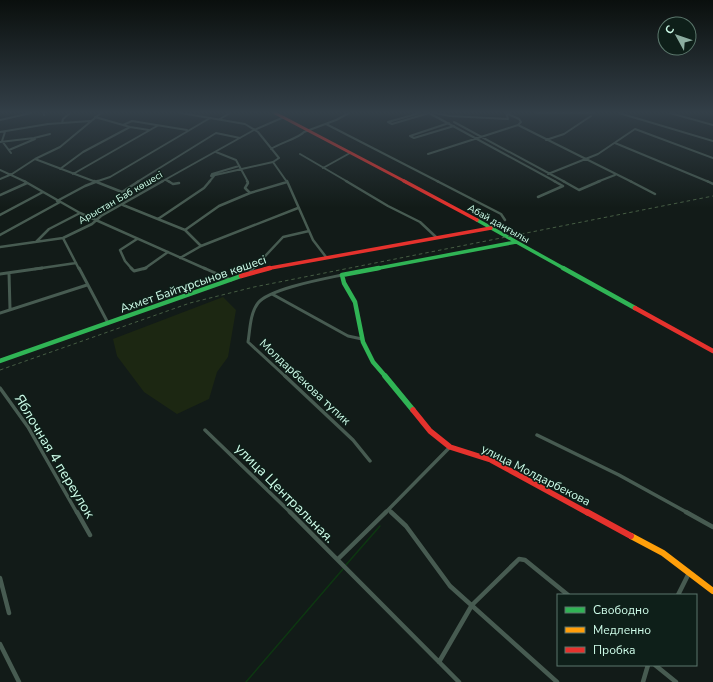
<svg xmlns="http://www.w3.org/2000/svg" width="713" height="682" viewBox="0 0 713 682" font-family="'Nunito Sans',sans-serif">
<rect width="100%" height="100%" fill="#121b18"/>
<path fill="#1c2712" d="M223 297 236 310 228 357 217 372 209 399 177 414 144 392 117 356 113 339Z"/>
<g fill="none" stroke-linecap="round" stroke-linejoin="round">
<path stroke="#0d3711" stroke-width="1.5" d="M345 566 380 526
M246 682 343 569"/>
<path stroke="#475b51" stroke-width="2" d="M44 113V115
M181 113 245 124 258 132 279 158 273 162 287 182
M420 113 388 122 392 124 429 113
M429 113 556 182
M435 113 450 116 508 119 506 113
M506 113 519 119 521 122 518 125
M537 113H593
M619 113 713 141
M670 113 713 125
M95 117 130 127 149 130
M220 119 230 113
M0 120 31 113
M454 122 565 182
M62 123 63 119 70 113
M449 123 410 136 414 138 454 126
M326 124 439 182
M123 125 132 121 187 130
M518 125 632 182
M0 132 48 124 90 121
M5 132 2 141 11 153
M546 140 564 134 591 116
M0 142 34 138 50 134
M615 143 709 182
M271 149C280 143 299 138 304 132L336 120 349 113
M9 150 35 139
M216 152 236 160 248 182
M300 154 348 182
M428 154 518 125
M35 159 96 182
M239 166 212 174 211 176 273 162
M323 168 350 153
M60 169 83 152 130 127
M0 170 26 182
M73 174 157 126
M548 174 598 154 635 129 713 158
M0 179 12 174 35 159 60 147 101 113
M166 180 170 182
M95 182 110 177 210 118
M137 182 216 133 240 138
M161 182 254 130 284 117
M209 182 214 176
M597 182 615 175"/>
<path stroke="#475b51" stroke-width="2.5" d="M24 181 80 213 206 269
M94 181 122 192 139 181
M168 181 173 184 179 183
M247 181 248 183 245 188 250 193
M287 181 313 240 326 257
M346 181 388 206 420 222 436 237
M437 181 501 214 505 220
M563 181 579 190 600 181
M630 181 655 194
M707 181 713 184
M0 195 27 183
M538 197 563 186 554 181
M57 201 85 186 98 181
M123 205 185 230 201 246
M0 215 43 192
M158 219 204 188 210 181
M185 230 219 206 250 193 287 182
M0 235 60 202
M63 238 79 269
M36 242 49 229 80 213
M0 247 63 238 92 224 101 216 163 181
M180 258 201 246 298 208
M35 269 76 263
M132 269 125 261 120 250 137 239
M144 269 168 252
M253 269 283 237 309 231"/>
<path stroke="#475b51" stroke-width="3" d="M79 268 108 323
M131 268 134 271 146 268
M204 268 231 280
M9 273 10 309
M0 274 42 268
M249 274 253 268
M272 294 348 336 362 339
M0 313 87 285
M286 377 248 342C250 330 250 313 258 303 269 289 323 279 342 275"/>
<path stroke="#475b51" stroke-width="3.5" d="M285 376 353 440 370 461
M0 388 28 427 77 513
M205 430 291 513
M537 435 619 475 688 513
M389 510 392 513
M385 513 450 447"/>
<path stroke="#475b51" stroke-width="4.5" d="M77 512 90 535
M290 512 459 682
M391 512 406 526 450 586 557 682
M686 512 713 527
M338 559 386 512
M0 578 9 613
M678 595 689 573
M0 644 19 682
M439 662 472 605 519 559 525 560 568 595
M655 665 676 682
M643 682 648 665"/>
<path stroke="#30b455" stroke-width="3.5" d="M477 220 565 269
M374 269 516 242"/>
<path stroke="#30b455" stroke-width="4.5" d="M379 268 342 275 344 283 355 302 363 342 373 362 386 377
M563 268 635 308
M0 361 241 276"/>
<path stroke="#30b455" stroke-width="5.5" d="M385 376 413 410"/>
<path stroke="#ff9f0a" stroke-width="6" d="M631 536 663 553 713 591"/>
<path stroke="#e5322d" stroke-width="3" d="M275 113 406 182"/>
<path stroke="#e5322d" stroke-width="3.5" d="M404 181 477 220
M265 269 491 228"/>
<path stroke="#e5322d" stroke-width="4.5" d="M241 276 270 268
M635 308 713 351"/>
<path stroke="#e5322d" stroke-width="5.5" d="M413 410 430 431 450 447 491 460 588 513"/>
<path stroke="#e5322d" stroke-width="6" d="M587 512 631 536"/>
<path stroke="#455c43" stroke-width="1" stroke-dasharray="3.5 3" stroke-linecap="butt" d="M0 370 190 303 254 287 713 196"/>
</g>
<linearGradient id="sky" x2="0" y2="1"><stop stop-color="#0a0f0d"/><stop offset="0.54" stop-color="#333f48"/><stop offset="1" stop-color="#333f48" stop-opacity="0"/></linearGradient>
<rect width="713" height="208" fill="url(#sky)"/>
<g text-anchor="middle" stroke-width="3" stroke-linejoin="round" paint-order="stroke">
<g font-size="10" fill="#cefce9" stroke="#0e1f19">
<text transform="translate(120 197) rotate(-30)" y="4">Арыстан Баб көшесі</text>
<text transform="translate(499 223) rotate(29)" y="4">Абай даңғылы</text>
</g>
<g font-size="12" fill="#cefce9" stroke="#0e1f19">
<text transform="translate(193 284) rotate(-19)" y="4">Ахмет Байтұрсынов көшесі</text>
<text transform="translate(305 382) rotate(43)" y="4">Молдарбекова тупик</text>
<text transform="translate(536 475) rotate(27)" y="4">улица Молдарбекова</text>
</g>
<g font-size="14" fill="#cefce9" stroke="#0e1f19">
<text transform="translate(55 456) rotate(59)" y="5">Яблочная 4 переулок</text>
<text transform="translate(285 493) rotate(45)" y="5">улица Центральная.</text>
</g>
</g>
<rect x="557" y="594" width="140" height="72" fill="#0e1f19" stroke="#5b776c"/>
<rect x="565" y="607" width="20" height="6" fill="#30b455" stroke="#5b776c"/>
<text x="593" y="614" font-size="12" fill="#cefce9">Свободно</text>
<rect x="565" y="627" width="20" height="6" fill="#ff9f0a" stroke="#5b776c"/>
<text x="593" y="634" font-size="12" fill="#cefce9">Медленно</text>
<rect x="565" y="647" width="20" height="6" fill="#e5322d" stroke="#5b776c"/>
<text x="593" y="654" font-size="12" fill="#cefce9">Пробка</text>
<g transform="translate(677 36) rotate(310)"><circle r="19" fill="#0e1f19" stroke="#5b776c"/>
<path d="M0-3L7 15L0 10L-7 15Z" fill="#8cada0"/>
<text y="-6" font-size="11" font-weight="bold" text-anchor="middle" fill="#cefce9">С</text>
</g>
</svg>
